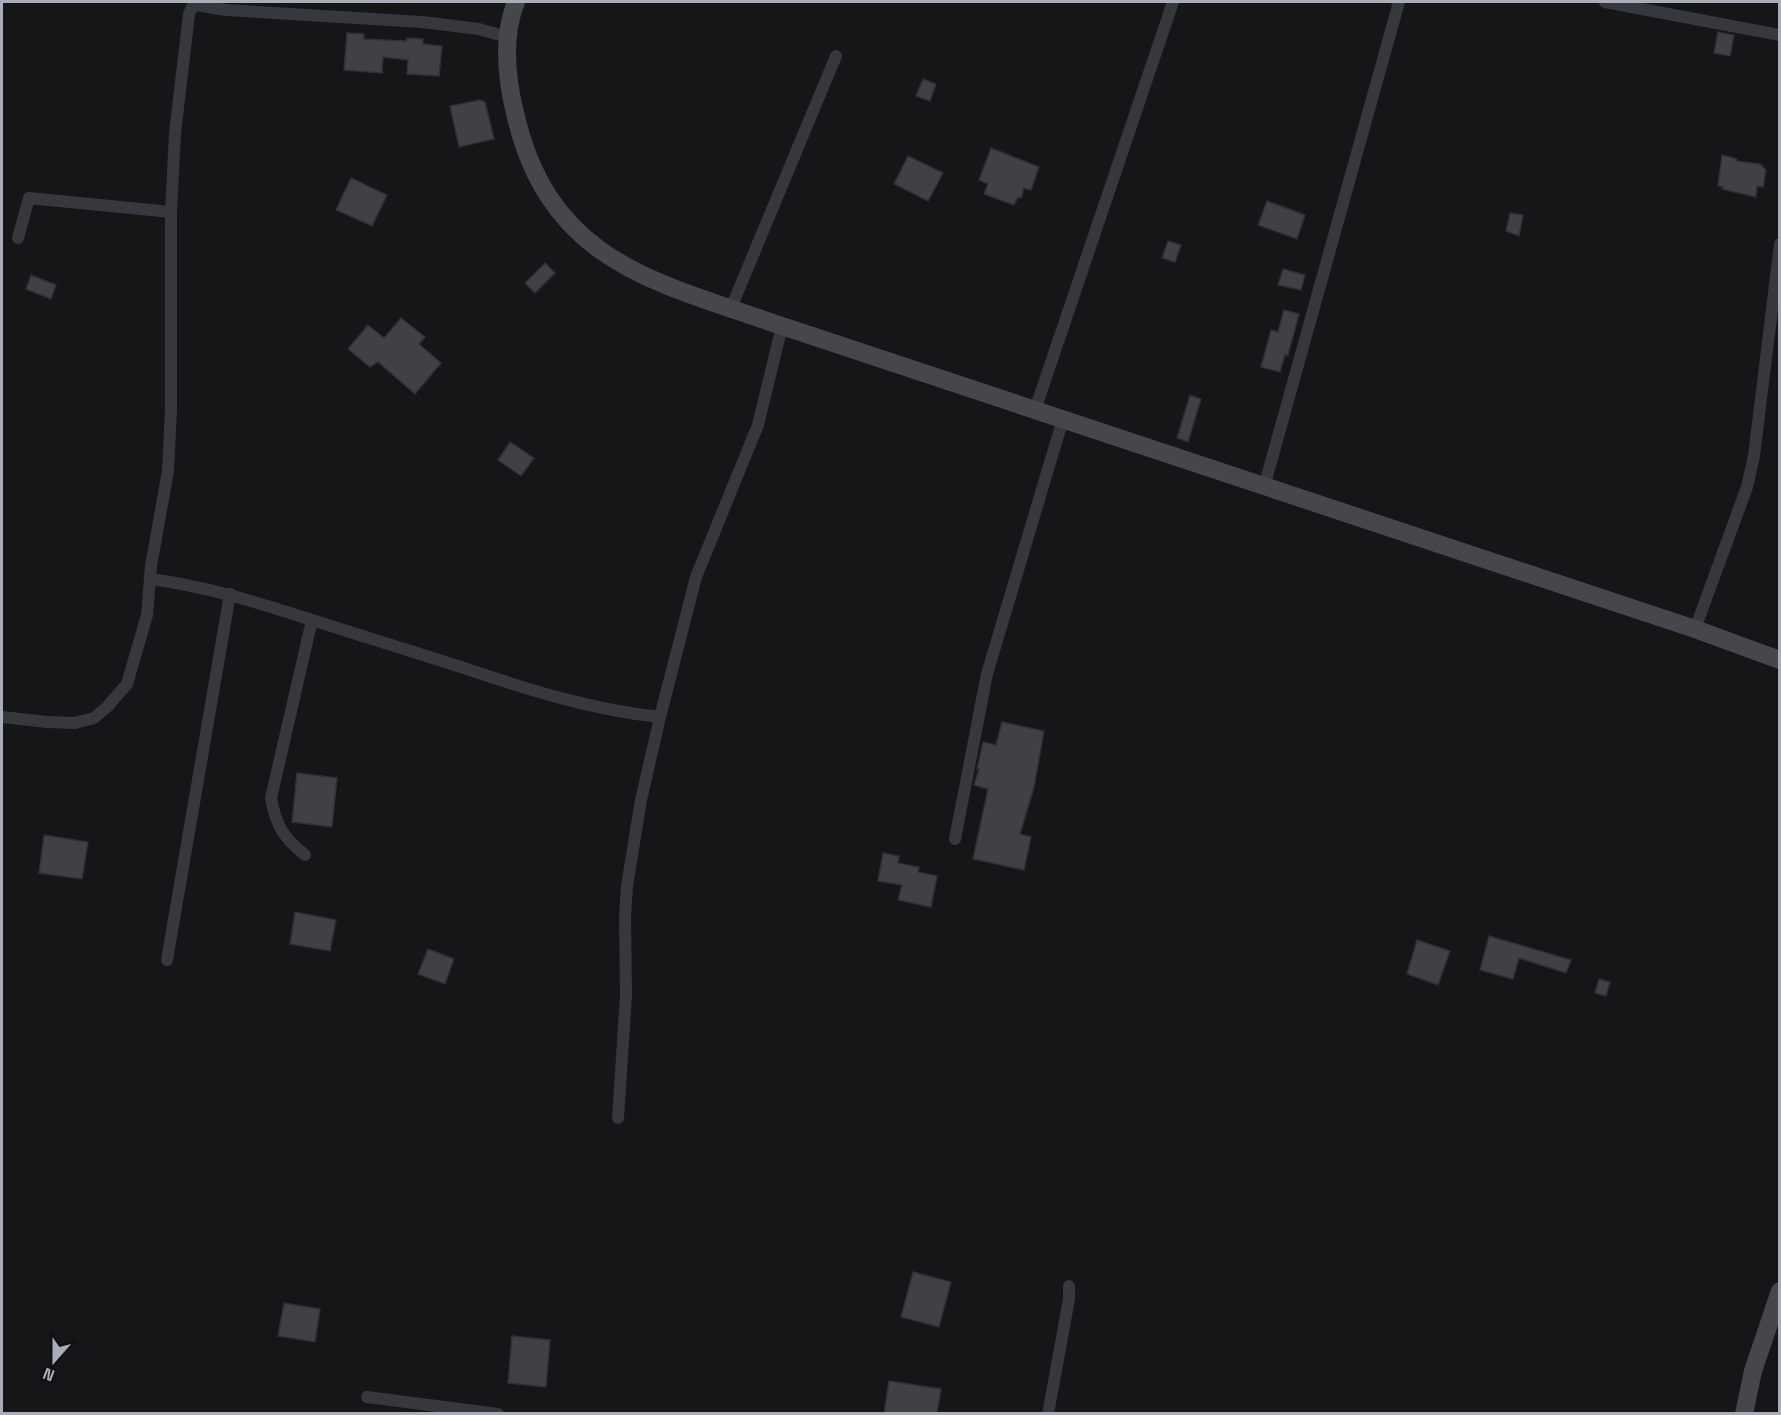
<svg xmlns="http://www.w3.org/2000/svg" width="1781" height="1415" viewBox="0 0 1781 1415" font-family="'Space Grotesk',sans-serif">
<rect width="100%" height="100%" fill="#161618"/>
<path fill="#404145" stroke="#303034" stroke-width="1.5" d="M1718 32 1734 35 1730 56 1714 53Z
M347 33 364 34V39L406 41 407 38 423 39V44L442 46 439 76 407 74 408 60 383 57 382 73 344 70Z
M923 79 936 84 930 101 916 96Z
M480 100 485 102 494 139 459 147 450 106Z
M991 148 1039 167 1031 190 1024 188 1021 198 1018 197 1014 205 984 194 988 184 979 180Z
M1722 155 1737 159V161L1760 164 1766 170 1763 187 1757 186 1756 197 1722 189 1723 187 1718 186Z
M908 156 943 173 928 201 894 184Z
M351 178 387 195 372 226 336 210Z
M1267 201 1305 215 1297 239 1258 225Z
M1510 213 1523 215 1519 236 1506 231Z
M1168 241 1181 245 1175 262 1162 258Z
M545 263 555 273 535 293 525 283Z
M1283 269 1305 275 1301 290 1278 285Z
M31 275 56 285 51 299 26 289Z
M1284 310 1299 314 1288 355 1285 354 1280 372 1261 367 1271 330 1278 332Z
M401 318 425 337 419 344 441 363 415 394 378 362 370 367 348 349 368 325 384 338Z
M1190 395 1201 399 1188 442 1177 438Z
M510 442 534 458 521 476 498 460Z
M1002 722 1044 731 1034 787 1020 834 1031 837 1024 870 973 859 988 789 974 785 979 769H977L978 765 983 742 996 745Z
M297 773 337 778 332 827 292 822Z
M44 835 88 842 82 879 39 873Z
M883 853 899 856 898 863 919 867 918 872 937 876 931 907 898 900 902 885 878 881Z
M295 912 336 920 330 951 290 944Z
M1489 936 1571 960 1566 973 1519 958 1513 979 1480 970Z
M1417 940 1450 951 1438 985 1407 974Z
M428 949 454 959 445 984 418 974Z
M1599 979 1610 982 1606 996 1595 993Z
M913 1272 951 1282 939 1327 901 1317Z
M284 1303 320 1309 315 1342 278 1336Z
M512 1336 550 1340 546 1387 508 1383Z
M889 1381 941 1389 937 1413H884Z"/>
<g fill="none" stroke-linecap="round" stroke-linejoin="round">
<path stroke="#37383d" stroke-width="12" d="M1605 2 1780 35
M18 238 29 198 171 212 175 133 189 14 192 7 196 5 226 10 422 22 479 29 507 37
M731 308 836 56
M1035 410 1173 2
M1264 487 1399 2
M150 579C205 586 256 602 309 619 360 635 411 651 461 667 526 689 591 710 660 717L696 577 758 425 782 326
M1695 629 1747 487 1754 456 1780 244
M2 717 47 722 75 723 94 718 107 707 127 684 147 615 151 566 168 471 171 410V212
M955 839 987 674 1063 419
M305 855C283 837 276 826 271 798L312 620
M167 960 230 594
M618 1118 626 995 625 916 627 886 641 800 660 717
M367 1397 498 1414
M1048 1414 1069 1299V1286"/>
<path stroke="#45474d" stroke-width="18" d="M516 2C502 37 506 76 515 113 549 263 656 282 782 326L1695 629 1780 660
M1744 1414 1753 1371 1780 1291"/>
</g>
<rect width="1781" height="1415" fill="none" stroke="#a8adb8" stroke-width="6"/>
<g transform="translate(54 1361) rotate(201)" stroke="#111113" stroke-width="4.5" paint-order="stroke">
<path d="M0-4.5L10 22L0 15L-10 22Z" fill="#a8adb8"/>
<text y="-9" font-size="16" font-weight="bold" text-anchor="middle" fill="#a8adb8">N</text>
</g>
</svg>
